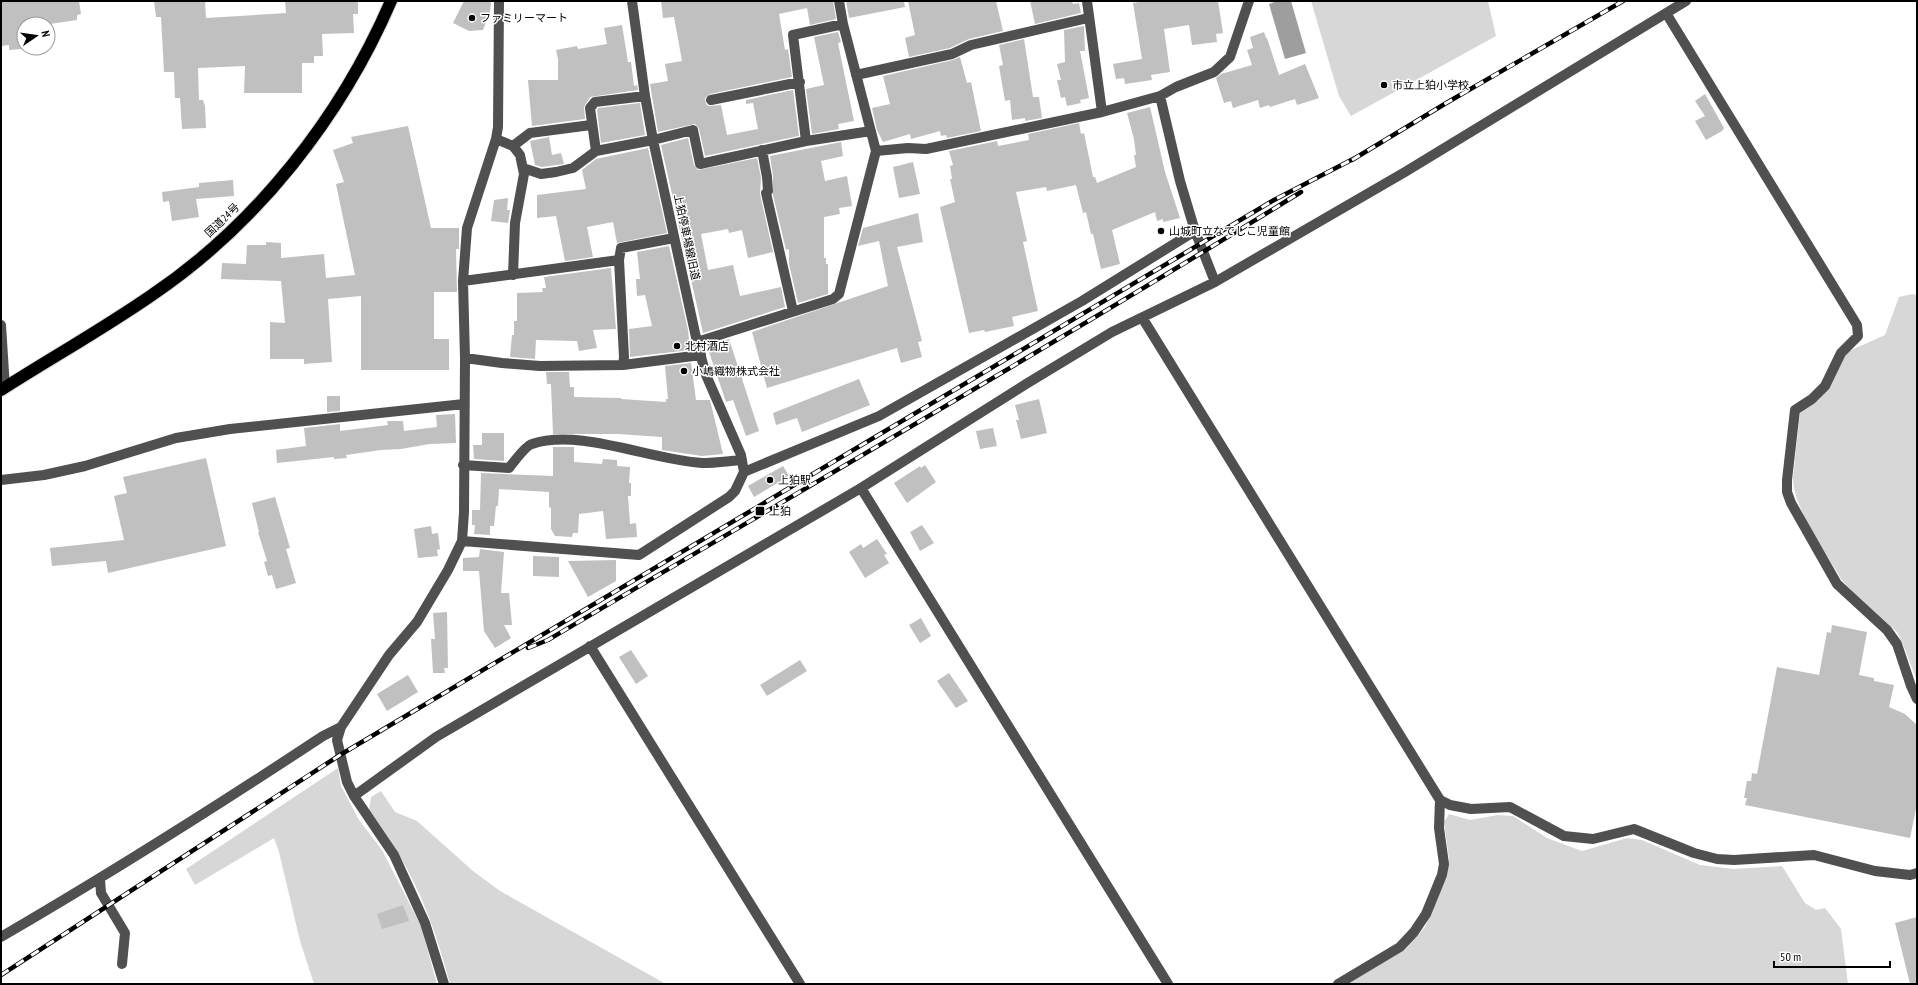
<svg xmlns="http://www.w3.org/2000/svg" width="1918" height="985" viewBox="0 0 1918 985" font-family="'PT Sans Narrow','Noto Sans JP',sans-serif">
<rect width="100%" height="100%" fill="#fff"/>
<path fill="#d7d7d7" d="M1311 1H1488L1496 36 1351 116 1339 96Z
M1912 294 1917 295V681L1903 644 1897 632 1848 587 1841 579C1826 552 1793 508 1793 478L1800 413 1819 400 1829 387 1847 352 1885 335 1899 297Z
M338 768 341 786 359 820 382 850 421 926 437 984H314L300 941 279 852 274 838 195 885 186 869Z
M381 791 395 812 417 821 473 871 500 891 666 984H450C438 939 423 894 398 853 390 838 378 824 369 810L371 797Z
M1449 814 1470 820 1498 815 1513 816 1547 838 1582 851 1627 838 1642 840 1700 865 1734 869 1782 866 1805 903 1816 910 1825 908 1841 929 1848 984H1346L1405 950 1425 927 1447 877 1449 859 1444 822Z"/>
<path fill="#9e9e9e" d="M1277 1H1291L1306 53 1285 59 1269 4Z"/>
<path fill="#c0c0c0" d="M1 1H79L81 14 77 15V20L50 24H24V27H20L22 49 9 50V45L1 46Z
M154 1H205L206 18 286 13 285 1H358V14H353L354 33 322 34 323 56H314V63H302V93H244L245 66 198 68 199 100H203L205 106 206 128 182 129 180 98H175L174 72H164L161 17H156Z
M464 1H491L490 12 483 30 469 31 453 23Z
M661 1H833L836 19 810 25 807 8 779 14 785 50 788 49 792 77 710 94 705 98 706 104 709 106 721 105 727 135 758 129 753 103 746 104V100L793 90 799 136 705 156 699 129 695 124 658 132 650 84 668 81 665 64 682 61 674 17 663 18Z
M846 1H904L905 7 849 18Z
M908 1H996L1003 31 969 39 950 48 909 57 905 38 915 35Z
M1030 1H1072L1073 4 1079 3 1081 13 1035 24Z
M1146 1H1218L1223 33 1216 34 1217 42 1192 45 1189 25 1164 29 1170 72 1151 75 1152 80 1125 84 1124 78 1116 79 1113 64 1142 59 1133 3Z
M622 25 628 62H631L634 86 637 85 638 90 590 97 584 107 585 119 532 126 528 80H558V59L556 50 577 46 578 49 607 44 604 28Z
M1084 26 1085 51H1080L1089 98 1080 100 1081 103 1067 106 1065 97 1061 98 1057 80H1061L1057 64 1065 62 1064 30Z
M838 32 841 42 838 43 854 121 838 124 839 129 812 134 806 89 824 85 814 37Z
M1264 32 1266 38H1267L1279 75 1305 64 1319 98 1297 105 1295 99 1270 107 1269 105 1260 108 1258 100 1233 108 1231 101 1224 103 1216 78 1221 74 1252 65 1247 50 1253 48 1250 37Z
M1024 39 1033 97H1039L1042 118 1025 121V118L1012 120 1010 100 1005 101 999 66 1003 65 999 45Z
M960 57 967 83 971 82 981 131 947 138 946 135 941 136 940 131 911 139 910 134 883 142 877 130 872 108 890 104 883 76 953 60Z
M1705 94 1724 128 1722 131 1706 140 1695 121 1705 116 1695 101Z
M640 103 645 135 601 143 597 110 598 108Z
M1150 107 1165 172 1180 218 1163 222V219L1157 221 1155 212 1112 230 1120 264 1101 269 1093 234H1091L1086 212 1083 213 1076 185 1047 191 1046 187 1016 192 1027 241 1023 242 1038 311 1012 317 1014 326 985 332 984 330 969 333 940 207 955 202 950 179H952L950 166 953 165 949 151 997 141 998 146 1029 140 1028 134 1079 123 1081 134 1084 133 1093 177H1095L1097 183 1136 167 1134 155H1136L1134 139 1127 113Z
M408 126 431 228H459V249H456L457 292H434V339H449V370H361V296L328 299 332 362 304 364V359H270V322L285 323 281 281 221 279 222 263 246 264 247 245H266V242L281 243V258L324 254 326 278 355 275 336 184 344 182 333 150 353 143 351 137Z
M549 137 552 155 561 153 564 164 542 167 535 165 530 141Z
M688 138 694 165 698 170 757 158 761 178 760 194 773 252 748 258 742 230 729 233 728 229 701 234 708 270 733 265 740 296 781 287 785 307 703 333 661 145Z
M841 142 843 156 821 161 825 181 847 176 852 206 839 208 840 214 824 217V258H826V264H828V294L798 303 789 264V249L786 250 773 195V176L770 156Z
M648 148 667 233 617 243 613 222 587 227 593 257 565 261 556 216 537 218V195L586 189 582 170 596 159Z
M913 162 920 194 899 198 893 167Z
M233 180 234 196 196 199 199 217 172 221 169 201 163 202 162 192 199 187V183Z
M508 198 507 210H510L508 223 491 221 494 200Z
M918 213 923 242 897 247 922 341 918 342 922 357 901 363 897 348 767 388 752 332 888 286 879 241 858 246 863 228Z
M669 246 688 330 690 350 630 357 629 329 652 326 645 295 637 296 636 279H640L637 252Z
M611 268 616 329 593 330 597 348 579 351 577 341 536 340 535 359 510 357 512 335H514V321H517V293L543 292 542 288H546L544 277Z
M729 339 759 431 746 436 733 400 726 402 707 346Z
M691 363 696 400H710L723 454 702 456 662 450V437L618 434H553L551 384H547L546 372H569L570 387H574V397L621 398V399L666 402V399H668L665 366Z
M859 379 870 405 802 432 797 418 776 425 773 413Z
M327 396H340V411L327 412Z
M1039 399 1047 433 1021 439 1016 420H1019L1015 405Z
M455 414 456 443 430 444 401 449 381 450 346 455 347 458 334 459V457L277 463 276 450 306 446 304 428 340 424V431L388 425 387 421H403L404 431 437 427 436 415Z
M993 428 997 446 980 449 976 431Z
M482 433H504V461L474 459 473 445H482Z
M553 447H574V462L602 464 603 459 617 460V466L630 467 629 483H631V496H628L630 524 636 523 637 537 606 539 603 511 579 514 578 533H573L572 537 555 536 551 529V508L549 507V492L499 489 498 506H496L494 526H490V535L474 534 475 525H472V510H480L481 473 553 476Z
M206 458 226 546 108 573 106 561 52 566 50 548 124 540 114 496 127 493 123 477Z
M925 465 936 482 907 503 894 483 920 466 921 468Z
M783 466 789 476 754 497 748 486Z
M275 497 290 548 286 549 296 583 276 589 272 575 268 576 264 562 267 561 258 532H259L252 503Z
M922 525 934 543 920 551 910 532Z
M431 526 432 534 438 533 440 549 437 550 438 556 418 558 414 529Z
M877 539 887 554 884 555 889 563 865 578 849 552 861 544 863 548Z
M480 549 504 552 501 593H509L512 625H504L511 638 495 648 484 631 479 571H463V558L479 557Z
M533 556 559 557V577L533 576Z
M616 560V581L588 597 568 561Z
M447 612 448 668H444L445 673H433L431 639H435L433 613Z
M921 618 931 636 920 643 909 625Z
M1832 625 1867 632 1859 675 1874 678V681L1894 685 1889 707 1905 714 1917 725V809H1916L1910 838 1745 805 1747 798H1744L1747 781H1751L1752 773 1757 774 1777 667 1819 675 1827 632 1831 633Z
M631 650 648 676 636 684 619 657Z
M800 660 807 671 767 696 760 685Z
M949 673 968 701 956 708 937 681Z
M408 675 418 692 387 711 377 694Z
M403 905 409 921 382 929 377 914Z
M1917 917V984H1910L1895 923Z"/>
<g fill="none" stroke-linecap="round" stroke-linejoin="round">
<g stroke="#dbdbdb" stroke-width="14">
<path id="highway" d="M1 390C51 358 103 329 152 295 257 224 341 117 391 1"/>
</g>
<path stroke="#505050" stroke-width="10" d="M632 1 645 96 653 140 697 342 706 375 741 455 744 472
M839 1 843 24 876 151 908 148 926 149 1102 112 1160 96 1176 87 1214 72 1230 57 1249 1
M1087 1 1102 112
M1666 13 1857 325 1858 336 1841 353 1825 386 1812 399 1795 410 1787 480V492L1791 503 1837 584 1887 630 1897 644 1911 686 1917 699
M856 75 952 54 971 45 1088 18
M711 100 800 82
M496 139 513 146 520 155 524 174 515 223 513 275
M806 141 793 35 843 24
M513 146 530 133 591 125
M762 150 767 177 768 191 766 193 793 311
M596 151 653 140 693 130 700 164 806 141 871 131
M523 168 541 174 556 172 573 168 596 151 590 108 595 102 645 96
M1195 231 1215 282
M619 260 624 357 623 365
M463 281 619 260 621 248 674 238
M1143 319 1440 800 1450 805 1471 809 1510 807 1564 836 1593 839 1634 829 1694 853 1717 859 1734 860 1814 855 1875 871 1910 875 1917 873
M1 325 5 388
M697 342 833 299 839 294 876 151
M465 358 502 363 540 366 623 365 701 355
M463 465 509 468C514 462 525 446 532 444 579 428 651 460 702 463 715 463 729 461 742 460
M1 480 44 475 85 466 176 438 230 429 464 404
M861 488 1168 984
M462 541 639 555 729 497 735 491 744 472 879 416 1082 301 1195 231 1180 181 1160 96
M590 646 800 984
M354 796 436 737 861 488 1026 384 1112 332 1215 282 1405 172 1686 1
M100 880 101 893 125 933 122 964
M1 937C111 873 217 806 323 736L341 727
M444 984 425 923 394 855 354 796 347 782 337 740 341 727 389 655 417 622 448 570 462 541 464 512 465 358 463 281 467 228 496 139 498 127 499 1
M1338 984 1400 947 1414 932 1426 914 1442 875 1444 864 1439 828 1440 800"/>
<use href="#highway" stroke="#000" stroke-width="12"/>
<g stroke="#000" stroke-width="4.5">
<path id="rail" d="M1352 160 1448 102 1623 1
M528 648 548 640C800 491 1053 345 1301 192
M1 975 340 755 1274 200 1357 157"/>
</g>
<use href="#rail" stroke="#fff" stroke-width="3" stroke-dasharray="9" stroke-linecap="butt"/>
</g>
<g fill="#000" stroke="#fff" stroke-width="1.5">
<circle cx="472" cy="18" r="4"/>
<circle cx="1384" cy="85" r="4"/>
<circle cx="1161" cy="231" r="4"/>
<circle cx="677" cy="346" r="4"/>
<circle cx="684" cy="371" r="4"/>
<circle cx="770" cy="480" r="4"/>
<rect x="755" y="506" width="10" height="10" rx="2"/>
</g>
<g text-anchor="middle" stroke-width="3" stroke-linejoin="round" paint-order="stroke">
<g font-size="11" fill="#000" stroke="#fff" text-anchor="start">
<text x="480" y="22">ファミリーマート</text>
<text x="1392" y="89">市立上狛小学校</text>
<text x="1169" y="235">山城町立なでしこ児童館</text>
<text x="685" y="350">北村酒店</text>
<text x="692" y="375">小嶋織物株式会社</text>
<text x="778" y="484">上狛駅</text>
<text x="769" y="515">上狛</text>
</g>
<g font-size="11" fill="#000" stroke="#fff">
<text transform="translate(222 220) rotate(-44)" y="4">国道24号</text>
<text transform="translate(687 237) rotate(78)" y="4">上狛停車場線旧道</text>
</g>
</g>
<rect width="1918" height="985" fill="none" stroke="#000000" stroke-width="4"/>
<g transform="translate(36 36) rotate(77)"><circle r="19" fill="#ffffff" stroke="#999999"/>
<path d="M0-3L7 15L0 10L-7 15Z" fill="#000000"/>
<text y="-6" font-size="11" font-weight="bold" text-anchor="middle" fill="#000000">N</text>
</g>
<path d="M1774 961v6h116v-6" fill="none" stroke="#000000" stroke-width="2"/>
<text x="1780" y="961" font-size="12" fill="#000000" stroke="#ffffff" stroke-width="3" paint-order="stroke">50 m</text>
</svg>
